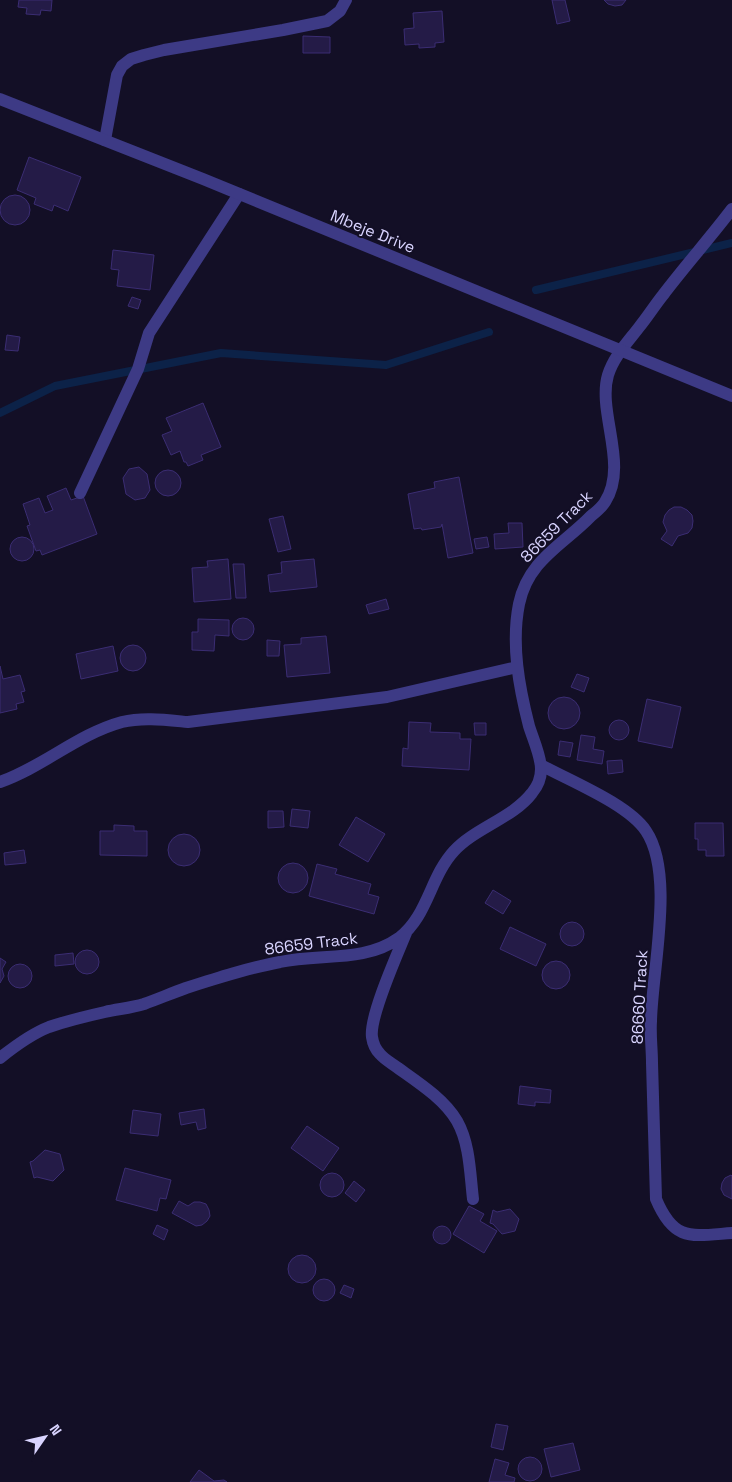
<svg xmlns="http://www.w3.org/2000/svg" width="732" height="1482" viewBox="0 0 732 1482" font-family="'Space Grotesk',sans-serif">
<rect width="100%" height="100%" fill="#130f26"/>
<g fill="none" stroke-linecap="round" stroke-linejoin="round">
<path stroke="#0c2248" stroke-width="8" d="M536 290 732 243
M0 413 55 386 221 353 386 365 489 332"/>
</g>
<path fill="#241b47" stroke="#3b2d73" d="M19 0H52L51 11 41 10 40 15 26 14 27 8 18 7Z
M552 0H565L570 21 557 24Z
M604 0H626L622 5 615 6 608 4Z
M442 11 444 42 435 43V47L419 48V44L405 45 404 29 414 28 413 13Z
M303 36 330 37V53H303Z
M29 157 81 177 68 211 54 205 52 211 34 204 36 198 17 190Z
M0 210a15 15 0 1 1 30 0a15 15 0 1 1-30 0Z
M113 250 154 255 150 290 117 286 119 270 111 269Z
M132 297 141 300 138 309 128 306Z
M7 335 20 337 18 351 5 350Z
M203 403 221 447 201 455 203 460 188 466 186 462H184L180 451 171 455 162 435 172 431 166 418Z
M139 467 147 474 150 490 145 498 135 500 126 494 123 478 129 469Z
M155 483a13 13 0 1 1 26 0a13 13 0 1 1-26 0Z
M459 477 473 553 448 558 442 524 441 527 422 530 421 528 414 529 408 494 435 488 434 482Z
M66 488 71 500 83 496 97 534 42 555 40 550 36 551 27 526 30 525 23 504 39 498 45 513 53 510 47 496Z
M674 507H681L687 510 692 515 693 521 692 528 688 533 678 536 672 546 661 539 667 531 663 522 665 515 669 510Z
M283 516 291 549 278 552 269 519Z
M508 523H522L523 547 495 549 494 534 509 533Z
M487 537 489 547 476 549 474 539Z
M10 549a12 12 0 1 1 24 0a12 12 0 1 1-24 0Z
M228 559 231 599 194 602 192 568 208 567 207 561Z
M314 559 317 587 270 592 268 575 282 573 281 562Z
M233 564H244L246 598H236Z
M386 599 389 609 369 614 366 605Z
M232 629a11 11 0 1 1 22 0a11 11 0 1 1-22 0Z
M198 619 229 620V636L215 635 214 651 192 650V632H198Z
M326 636 330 673 287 677 284 645 301 644V638Z
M267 640 280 641 279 656H267Z
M120 658a13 13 0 1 1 26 0a13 13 0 1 1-26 0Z
M113 646 118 671 81 679 76 654Z
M0 666 3 679 20 675 25 691 21 692 24 702 16 704 17 709 0 713Z
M577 674 589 678 584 692 571 687Z
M548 713a16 16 0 1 1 32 0a16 16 0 1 1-32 0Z
M647 699 681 707 672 748 638 741Z
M609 730a10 10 0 1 1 20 0a10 10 0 1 1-20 0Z
M409 722 431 723 430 732 460 733V739H471L469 770 402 766 403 748 408 749Z
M474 723H486V735H475Z
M581 735 595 737 593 749 604 751 602 764 577 760Z
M560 741 573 743 570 757 558 755Z
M622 760 623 772 608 774 607 761Z
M292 809 310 811 308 828 290 826Z
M268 811H283L284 827 268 828Z
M356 817 385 834 368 862 339 845Z
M695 823H723L724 856H706V850H698V839H695Z
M114 825 134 826V831H147V856L100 855V831H114Z
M168 850a16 16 0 1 1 32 0a16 16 0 1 1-32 0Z
M24 850 26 863 5 865 4 853Z
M278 878a15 15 0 1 1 30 0a15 15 0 1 1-30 0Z
M317 864 337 869 335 874 371 884 368 894 379 897 374 914 309 896Z
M493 890 511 901 503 914 485 903Z
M560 934a12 12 0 1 1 24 0a12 12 0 1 1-24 0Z
M510 927 546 944 536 966 500 949Z
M75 962a12 12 0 1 1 24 0a12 12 0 1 1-24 0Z
M73 953 74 964 55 966V955Z
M0 958 6 962 2 969 4 976 0 983Z
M542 975a14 14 0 1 1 28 0a14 14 0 1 1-28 0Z
M8 976a12 12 0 1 1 24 0a12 12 0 1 1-24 0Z
M520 1086 551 1090 550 1103 535 1102V1106L518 1104Z
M204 1109 206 1128 198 1130 196 1122 181 1125 179 1113Z
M133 1110 161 1114 158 1136 130 1133Z
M307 1126 339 1148 323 1171 291 1148Z
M45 1150 60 1154 64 1170 53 1181 37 1177 34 1178 30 1162 33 1161Z
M125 1168 171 1180 166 1199 160 1198 157 1211 116 1200Z
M320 1185a12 12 0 1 1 24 0a12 12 0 1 1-24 0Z
M731 1175 732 1176V1199L724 1195 721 1189 722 1183 725 1178Z
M354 1181 365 1190 356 1202 345 1193Z
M179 1201 188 1206 194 1202H200L206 1204 209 1210 210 1216 207 1221 202 1225 196 1226 172 1213Z
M469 1206 484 1214 480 1221 497 1231 484 1253 453 1234Z
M510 1209 519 1219 515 1231 502 1234 493 1224 490 1223 493 1210 497 1212Z
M157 1225 168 1230 164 1240 153 1234Z
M433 1235a9 9 0 1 1 18 0a9 9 0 1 1-18 0Z
M288 1269a14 14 0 1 1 28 0a14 14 0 1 1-28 0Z
M313 1290a11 11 0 1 1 22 0a11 11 0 1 1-22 0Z
M344 1285 354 1289 351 1298 340 1293Z
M496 1424 508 1426 503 1450 491 1447Z
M573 1443 580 1470 551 1477 544 1449Z
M518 1469a12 12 0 1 1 24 0a12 12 0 1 1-24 0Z
M495 1459 509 1463 505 1475 515 1478 514 1482H489Z
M199 1470 214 1481 224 1480 227 1482H190Z"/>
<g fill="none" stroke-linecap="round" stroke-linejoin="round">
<path stroke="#3d3a85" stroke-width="12" d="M105 140 117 75 122 66 131 59 144 55 164 50 283 30 327 21 340 11 346 0
M80 493 138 369 149 333 239 194
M541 765C570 781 628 804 646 831 675 874 652 970 651 1021 650 1035 652 1049 652 1063 653 1109 655 1154 656 1199 674 1242 691 1236 732 1233
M0 782C43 767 78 734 122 722 143 717 166 720 188 722L387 697 517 667
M406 933C397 955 369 1017 372 1037 373 1044 376 1050 380 1054 385 1060 393 1064 398 1068 419 1083 444 1099 457 1121 470 1144 470 1174 473 1199
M0 1058C15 1046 31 1034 49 1027 67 1021 87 1016 105 1012 118 1009 131 1008 144 1004 158 999 172 993 186 988 217 978 248 968 280 962 320 953 364 963 399 938 428 916 430 877 454 851 475 828 513 818 532 793 537 787 541 778 541 769 541 756 533 739 529 726 519 687 511 644 519 604 528 560 563 545 591 516 596 512 602 507 605 502 629 465 597 412 608 375 614 356 628 342 640 326 648 316 655 305 663 295 685 266 710 238 732 209"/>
<path stroke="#3d3a85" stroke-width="12" d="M0 99 203 179 732 396"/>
</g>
<g text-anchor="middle" stroke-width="4" stroke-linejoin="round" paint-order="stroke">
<g font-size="16" fill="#d9d4ff" stroke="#130f26">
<text transform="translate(373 231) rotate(22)" y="6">Mbeje Drive</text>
<text transform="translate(556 526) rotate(-45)" y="6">86659 Track</text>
<text transform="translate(311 943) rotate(-7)" y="6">86659 Track</text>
<text transform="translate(639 997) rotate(-87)" y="6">86660 Track</text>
</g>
</g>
<g transform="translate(45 1437) rotate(56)" stroke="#130f26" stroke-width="4" paint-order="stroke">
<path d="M0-4L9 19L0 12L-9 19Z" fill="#d9d4ff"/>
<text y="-8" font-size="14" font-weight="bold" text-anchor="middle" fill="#d9d4ff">N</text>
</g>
</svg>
